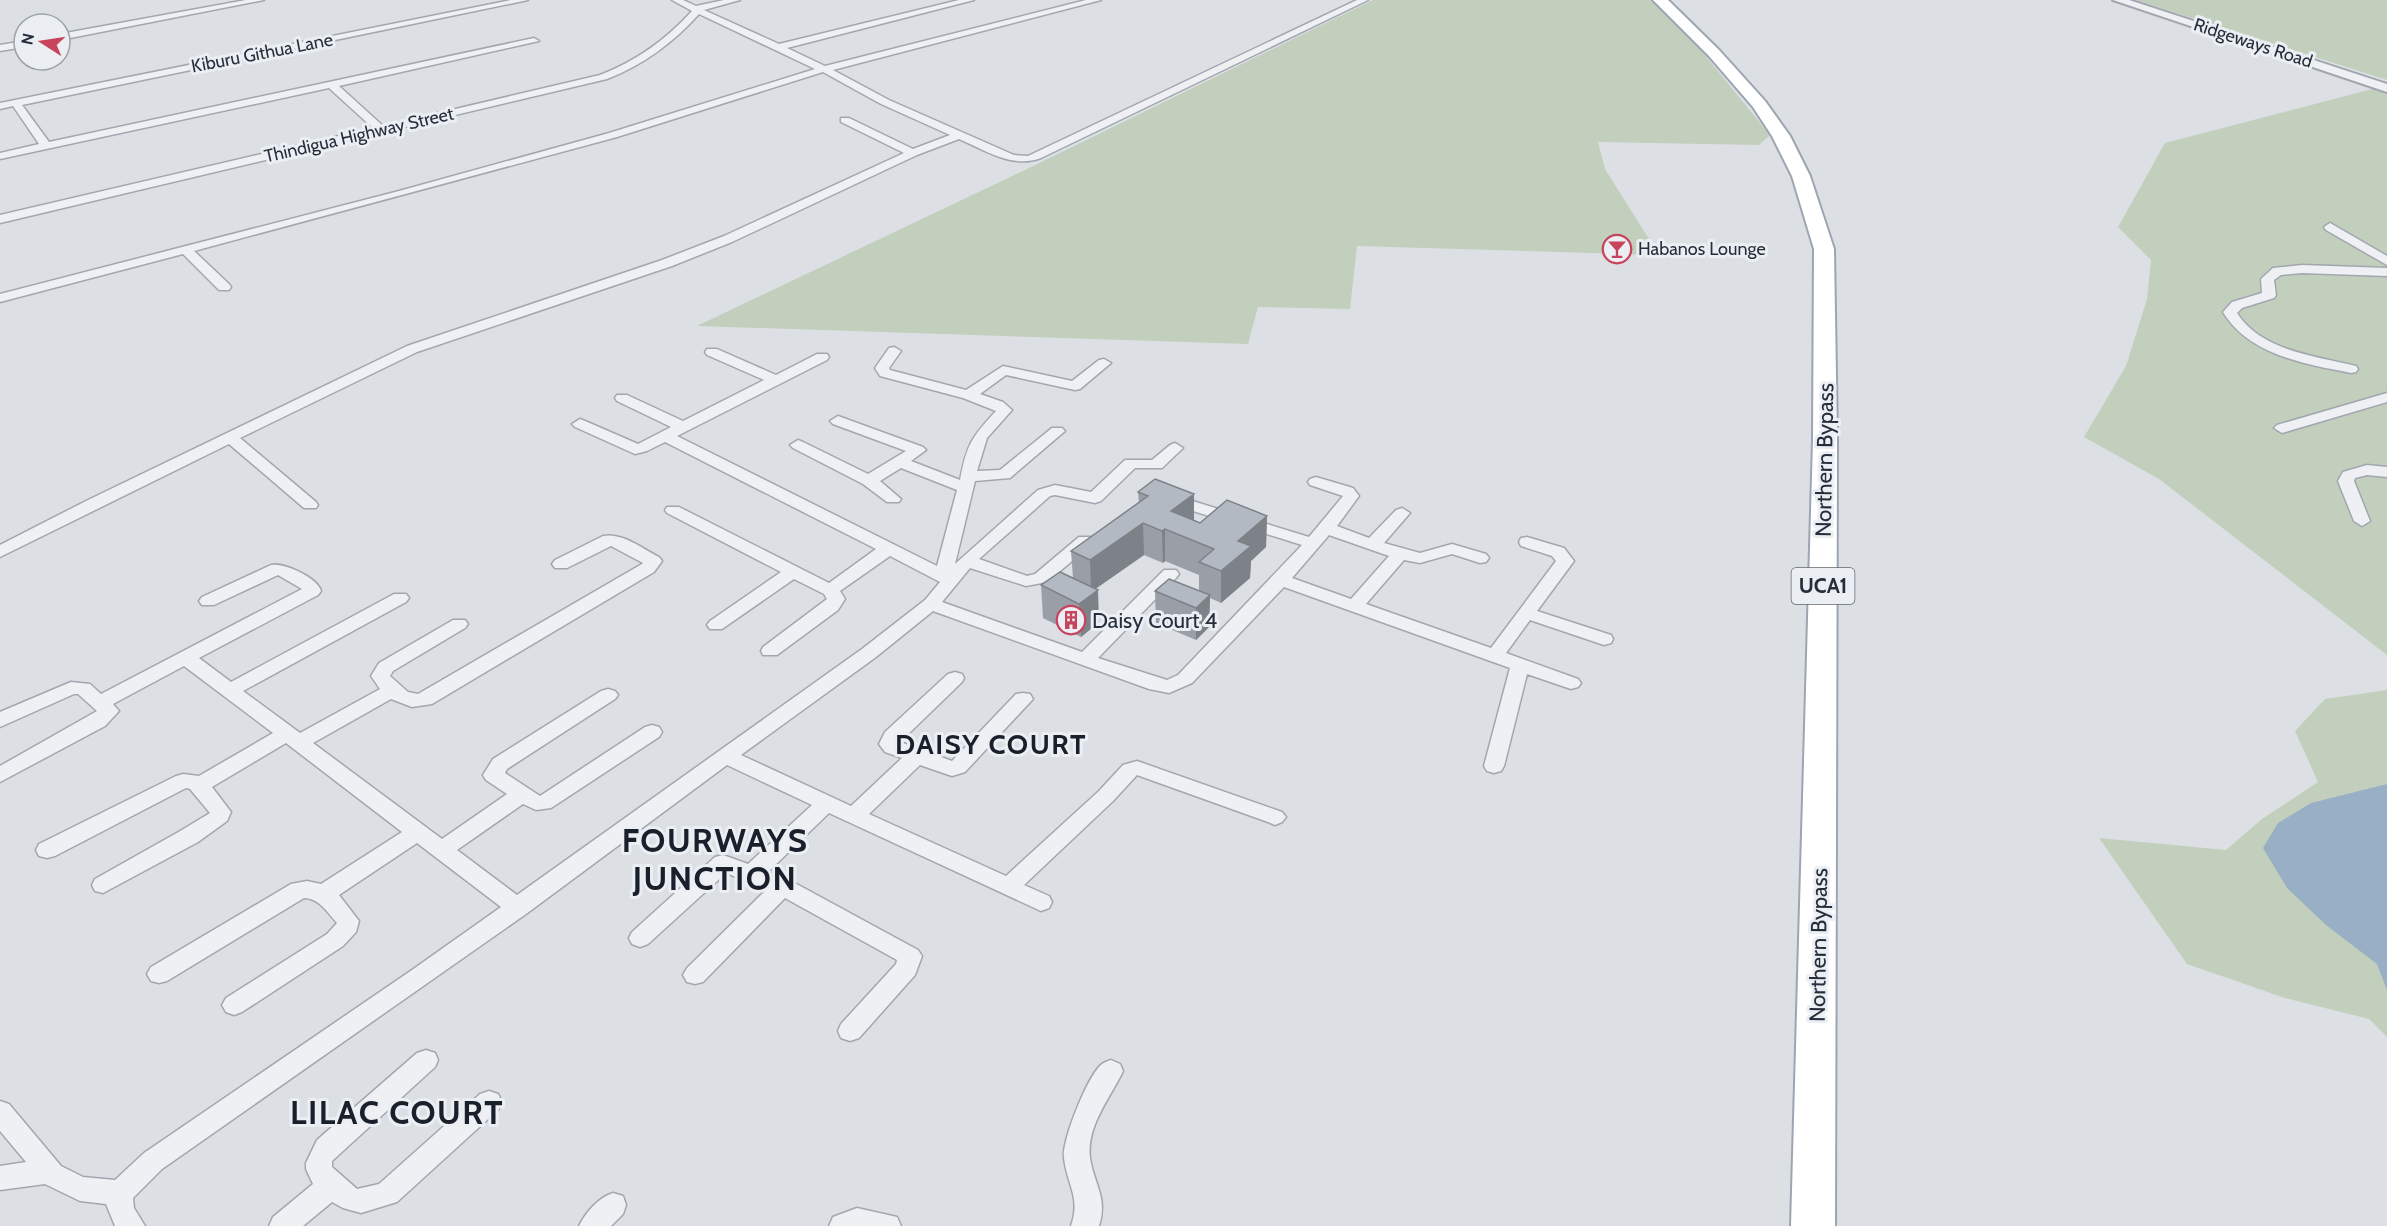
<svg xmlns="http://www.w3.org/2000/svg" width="2387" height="1226" viewBox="0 0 2387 1226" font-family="Cabin,sans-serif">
<rect width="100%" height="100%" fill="#dce0e5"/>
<path fill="#c2cfbd" d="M1373 0H1650L1691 38 1770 135 1759 145 1598 142 1605 169 1659 255 1357 246 1350 309 1258 307 1248 344 697 326 1029 168Z
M2136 0H2387V80Z
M2376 88 2387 92V655L2159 479 2084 437 2126 366 2147 299 2151 260 2118 227 2165 143Z
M2387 690V1037L2369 1019 2285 998 2187 964 2099 838 2226 850 2262 819 2318 782 2295 731 2325 699Z"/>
<path fill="#98afc5" d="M2387 784V990L2377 964 2326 925 2287 888 2263 848 2278 823 2311 803Z"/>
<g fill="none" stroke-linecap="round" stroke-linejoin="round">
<g stroke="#a2a7af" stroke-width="3">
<path id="minor" d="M246 0H264L60 40V34Z
M511 0H528L22 105 49 142 534 38 539 41 339 86 383 126 600 75C636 61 666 40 692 11L672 0H683L696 6 724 0H740L704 10 779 44 959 0H974L787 48 825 66 1086 0H1101L833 70 889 100 1014 155 1028 156 1357 0H1368L1041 158C1012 169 985 150 959 139L917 155 732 242 672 266 417 352 240 438 316 502 318 505 316 508H304L229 444 0 557V545L86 501 407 346 662 260 724 236 904 153 841 122V118H849L913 149 950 135 881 104 823 72 617 137 194 251 229 284 231 287 229 290H219L183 254 0 302V294L399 191 609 133 815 69 699 14C673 43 643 65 607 79L0 223V215L373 128 329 88 0 159V153L39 144 13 106 0 109V103Z
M24 41V47L0 51V45Z
M2330 223 2387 256V265L2326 230 2324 227Z
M2302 265 2387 268V276L2302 273 2281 275 2274 280 2276 295 2274 298 2242 308 2237 313C2261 351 2316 356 2356 366L2358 369 2356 372 2351 373C2305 364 2249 355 2223 312L2232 302 2262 293 2261 279 2273 268Z
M894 347 901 351 889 368 890 370 966 390 1003 366 1072 381 1099 360 1104 359 1111 363 1080 389 1075 390 1006 375 980 394 1003 402 1012 410 987 438 977 471 1000 470 1052 428H1062L1065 431 1010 478 975 481 955 564 1038 490 1055 485 1091 492 1125 460H1152L1170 445 1175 443 1183 448 1162 468H1135L1101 501 1095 503 1055 495 1050 496 979 559 1027 576 1035 574 1079 537H1091L1093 541 1091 545 1047 582 1026 586 970 568 942 602 1082 652 1164 570H1176L1179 574 1176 578 1098 658 1167 680 1178 675 1302 545 1174 505 1172 502 1174 499H1186L1309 537 1343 496 1310 485 1308 482 1310 479 1316 477 1353 488 1359 496 1337 526 1369 538 1396 510 1402 508 1410 513 1384 543 1420 553 1452 544 1486 554 1489 558 1486 562 1480 563 1452 554 1420 563 1404 560 1366 604 1491 648 1556 561 1552 556 1521 546 1519 542 1521 538 1527 537 1564 548 1574 561 1537 611 1611 635 1613 639 1611 643 1604 645 1530 620 1506 653 1578 679 1581 683 1578 687 1571 689 1527 674 1504 766 1501 771 1494 773 1487 771 1484 766 1510 668 1284 587 1192 683 1169 693 1149 689 933 611 876 657 741 755 851 806 902 758 885 752 879 744 885 732 948 674 955 672 962 674 964 678 962 682 900 742 952 761 1016 694 1023 693 1030 694 1033 699 965 772 952 776 920 765 869 814 1006 876 1099 791 1123 765 1137 761 1282 812 1286 817 1282 822 1275 825 1268 822 1137 775 1113 801 1024 885 1049 896 1052 902 1049 908 1041 911 829 813 768 872 791 881 918 950 922 956 915 975 859 1038 850 1041 841 1038 838 1031 841 1024 896 964 897 960 785 898 703 982 695 984 687 982 683 975 687 968 767 889 726 873 648 944 640 947 632 944 629 938 632 932 715 857 723 855 748 864 812 805 727 765 526 914 162 1169 133 1198 134 1208 145 1226H115L106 1204 80 1201 45 1184 0 1190V1166L26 1162 0 1131V1101L9 1104 61 1166 83 1177 115 1180 144 1153 412 970 501 907 417 843 339 895 359 921 356 932 343 946 242 1012 234 1015 226 1012 222 1005 226 998 327 934 337 923C328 913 319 898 304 898L167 981 159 983 151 981 147 974 151 967 291 884 307 881 321 884 402 832 286 743 212 787 231 812 227 821 198 842 103 893 95 891 92 885 95 879 182 830 210 813 190 789 186 788 55 856 47 858 39 856 36 850 39 844 176 776 183 774 199 776 273 733 184 666 113 704 119 711 105 726 0 782V766L97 711 78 694H74L0 727V712L71 682 90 684 101 694 302 589 278 575 214 605H202L199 601 202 597 271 565C284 562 318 578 321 591L318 595 199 658 231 682 394 594H406L409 598 406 602 243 691 300 733 380 689 371 676 379 663 453 620H465L468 624 465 628 393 671 390 676 408 692 418 694 642 564 643 563 611 546 567 568H555L552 564 555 560 603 536C622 532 643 549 659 557L662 561 654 572 432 704 412 707 391 699 313 743 442 839 507 794 486 780 483 775 493 759 601 691 608 689 615 691 618 695 615 699 507 769 505 773 540 796 645 727 652 725 659 727 662 732 659 737 551 808 536 810 523 804 457 850 517 895 862 649 925 600 940 582 890 556 840 591 845 599 838 610 777 655H763L761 651 763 647 827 599 824 594 794 579 722 629H710L707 625 710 621 781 572 667 513 665 510 667 507H679L829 583 876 549 665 442 647 451 635 454 575 427 572 424 580 419 585 421 638 444 671 427 617 401 615 398 617 395H627L683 421 764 380 707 355 705 352 707 349H717L776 375 817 354H827L829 357 827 360 677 436 937 566 957 490 901 468 880 481 901 499 899 502H887L863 484 793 448 790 445 798 440 803 442 868 474 906 451 833 424 830 421 838 416 923 447 926 450 911 461 960 480C967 444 971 438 996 411L963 398 880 376 875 368 889 348ZM1329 535 1389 556 1351 599 1292 578Z
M2387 393V402L2282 433 2274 428 2277 425Z
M2367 465 2387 467V477L2367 475 2355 478 2354 481 2370 521 2362 526 2354 521 2338 481 2343 472Z
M426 1050 435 1053 438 1060 435 1067 332 1161V1167L357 1189 379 1184 480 1094 489 1091 498 1094 502 1102 498 1110 397 1202 361 1213 343 1208 332 1202 303 1226H269L273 1217 313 1184 306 1169V1163L317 1140 417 1053Z
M1111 1060 1120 1064 1123 1071C1111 1097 1086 1126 1090 1158 1094 1185 1108 1197 1099 1226H1071C1081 1197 1067 1185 1064 1158 1062 1140 1088 1075 1102 1064 1105 1062 1108 1061 1111 1060Z
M613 1193 623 1196 626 1205 623 1214 611 1226H579C586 1212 598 1198 613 1193Z
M857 1208 897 1217 901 1226H829L833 1217Z"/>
</g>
<g stroke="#a2a7af" stroke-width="4">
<path id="tertiary" d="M2113 0H2129L2387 84V92Z"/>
</g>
<g stroke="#9ca5b1" stroke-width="4">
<path id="primary" d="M1653 0H1668L1719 50 1765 101 1790 136 1810 176 1834 249 1837 440 1835 1226H1791L1813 440 1814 249 1792 176 1772 136 1753 107 1709 56Z"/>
</g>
<use href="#minor" fill="#eef0f4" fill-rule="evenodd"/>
<use href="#tertiary" fill="#eef0f4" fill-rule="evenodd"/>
<use href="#primary" fill="#fff" fill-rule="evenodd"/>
</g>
<path fill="#9a9fa7" d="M1155 479 1194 520 1200 523 1267 516 1266 547 1251 561 1250 578 1221 603 1210 598 1209 627 1196 640 1156 623 1155 591H1199V575L1165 561 1163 563 1144 555 1095 589 1099 622 1081 637 1043 618 1041 585 1073 578 1071 551 1139 503 1138 492Z"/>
<path fill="#7d8288" d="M1194 494V525L1171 511Z
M1267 516 1266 547 1251 561 1250 578 1221 603V571L1238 541Z
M1143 523 1144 555 1091 592 1090 560Z
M1165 529V561L1163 563 1162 531Z
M1098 590 1099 622 1081 637 1079 604Z
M1210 595 1209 627 1196 640V608Z"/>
<path fill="#b3b9c2" stroke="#7d8288" stroke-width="1.5" d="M1155 479 1194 494 1171 511 1200 523 1227 500 1267 516 1238 541 1251 546 1221 571 1199 562 1214 549 1165 529 1162 531 1143 523 1090 560 1071 551 1148 496 1138 492Z
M1060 572 1098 590 1079 604 1041 585Z
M1169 579 1210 595 1196 608 1155 591Z"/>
<defs>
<g id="bar-ring" transform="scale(1.5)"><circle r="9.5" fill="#ebeff3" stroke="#c7445c" stroke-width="1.5"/><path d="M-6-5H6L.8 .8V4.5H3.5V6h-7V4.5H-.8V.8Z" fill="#c7445c"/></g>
<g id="building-ring" transform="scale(1.5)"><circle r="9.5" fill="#ebeff3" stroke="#c7445c" stroke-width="1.5"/><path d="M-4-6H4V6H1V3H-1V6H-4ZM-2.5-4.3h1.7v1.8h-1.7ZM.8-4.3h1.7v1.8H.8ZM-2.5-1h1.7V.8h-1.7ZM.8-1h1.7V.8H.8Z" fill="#c7445c"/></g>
</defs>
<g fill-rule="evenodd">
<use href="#bar-ring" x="1617" y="249"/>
<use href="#building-ring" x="1071" y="620"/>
</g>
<g text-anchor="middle" stroke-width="6" stroke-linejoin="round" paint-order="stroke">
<g font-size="18" fill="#262e3b" stroke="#ebeff3">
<text transform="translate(2253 43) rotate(18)" y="6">Ridgeways Road</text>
<text transform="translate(262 53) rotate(-11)" y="6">Kiburu Githua Lane</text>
<text transform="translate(359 135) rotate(-13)" y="6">Thindigua Highway Street</text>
</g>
<g font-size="18" fill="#262e3b" stroke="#ebeff3" text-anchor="start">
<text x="1638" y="255">Habanos Lounge</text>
</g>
<rect fill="#ebeff3" stroke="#616872" stroke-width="1.5" x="1791.5" y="568" width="63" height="36" rx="4.5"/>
<g font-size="21" font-weight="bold" fill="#262e3b">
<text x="1823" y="593">UCA1</text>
</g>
<g font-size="22" fill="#262e3b" stroke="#ebeff3">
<text transform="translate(1824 460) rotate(-89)" y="8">Northern Bypass</text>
<text transform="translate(1818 945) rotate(-89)" y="8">Northern Bypass</text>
</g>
<g font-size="22" fill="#262e3b" stroke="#ebeff3" text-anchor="start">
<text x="1092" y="628">Daisy Court 4</text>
</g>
<g font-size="28" font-weight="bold" letter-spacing="1.5" fill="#19202b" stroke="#ebeff3">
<text x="991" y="754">DAISY COURT</text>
</g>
<g font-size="33" font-weight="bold" letter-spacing="1.5" fill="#19202b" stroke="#ebeff3">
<text x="715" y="852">FOURWAYS<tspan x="715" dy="38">JUNCTION</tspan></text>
<text x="397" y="1124">LILAC COURT</text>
</g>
</g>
<g transform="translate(42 42) rotate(282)"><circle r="28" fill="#ebeff3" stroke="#9ca2a9" stroke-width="1.5"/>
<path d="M0-4.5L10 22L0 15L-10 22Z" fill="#c7445c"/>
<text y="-9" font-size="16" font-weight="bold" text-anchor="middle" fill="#262e3b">N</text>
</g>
</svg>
